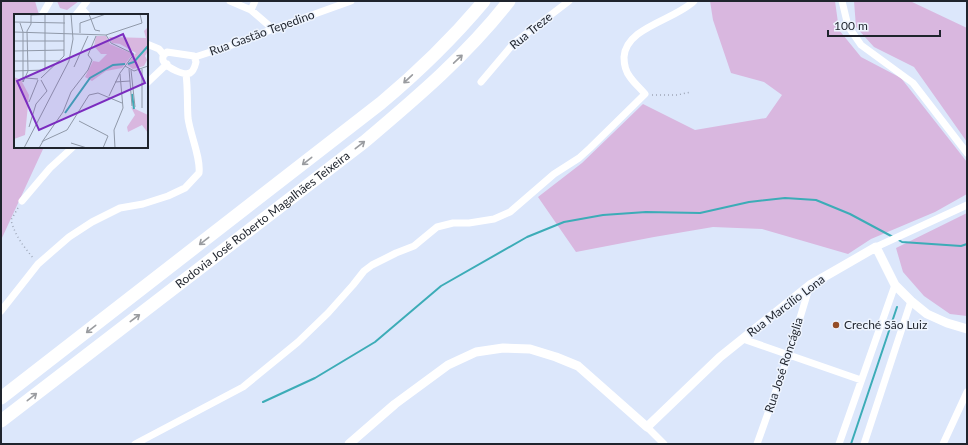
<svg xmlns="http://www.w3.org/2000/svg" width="968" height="445" viewBox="0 0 968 445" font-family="Lato,sans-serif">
<rect width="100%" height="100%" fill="#dce7fb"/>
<path fill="#d9b7df" d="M1 1H35L39 15H15V147H44L1 240Z
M57 1H79L67 10 60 8Z
M710 1H835L839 30 861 57 901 78 967 162V194L935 212 871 239 848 254 762 229 713 227 654 237 576 252 538 197 582 163 643 104 695 130 766 118 782 95 764 82 731 73 713 20Z
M854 1H910L967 28V142L914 67 874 47 856 27Z
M967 213V316L950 314 924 296 903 272 896 248Z"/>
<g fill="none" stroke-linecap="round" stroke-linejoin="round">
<path stroke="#3cacb7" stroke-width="2" d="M897 239 902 242 961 246 967 244
M263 402 315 378 375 342 441 286 527 237 564 222 603 215 646 212 700 213 749 202 785 198 816 200 850 214 893 237
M851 444 897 307"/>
<path stroke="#9ea7b8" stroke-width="1.5" stroke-dasharray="1 3" stroke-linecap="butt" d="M652 95H677L691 92
M18 208 11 220C15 236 24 247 34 259"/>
<path stroke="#fff" stroke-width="7" d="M230 1 251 10 273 29
M842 1 848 26 861 45 913 83 967 153
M82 9 87 15
M251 10 255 1
M42 15 50 1
M76 15 87 1
M147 44 159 49 164 55
M167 52 194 56 196 62C195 66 194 71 190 73 184 76 168 68 164 62 162 60 163 59 163 56Z
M195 57 232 45 273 29 351 1
M481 82 514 43 569 1
M147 83 167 64
M22 201 50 168 73 147
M876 247 967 205
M1 311 38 264 69 237 92 222 120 208 143 204 168 196 185 188 199 173C201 158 190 134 188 118 187 103 188 89 186 74
M743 339 861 380
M647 427 664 444
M135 444 243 387 298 342 328 313 353 285 364 271 372 265 396 253 414 246 437 227 453 223H469L494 219 510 212 554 174 579 158 590 148 645 94C640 88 634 83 630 77 626 72 624 64 624 57 626 27 675 20 694 1
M757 444 789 354 810 285
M839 444 895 285
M864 444 911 301
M943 444 967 392"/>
<path stroke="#fff" stroke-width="9" d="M349 444 395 404 448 365 476 352 503 348 530 349 556 357 578 366 647 427 720 357 810 285 876 247 895 285 911 301 927 314 947 323 967 329"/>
<g stroke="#fff" stroke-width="13">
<path d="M1 398 381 103C418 72 453 38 484 1"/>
<path id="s1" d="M1 421 364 142C416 98 467 55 509 1"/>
</g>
</g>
<defs><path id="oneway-shaft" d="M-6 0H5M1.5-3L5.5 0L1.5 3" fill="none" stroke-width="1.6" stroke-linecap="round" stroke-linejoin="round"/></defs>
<g stroke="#9a9ca0">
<use href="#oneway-shaft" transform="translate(458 59) rotate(-43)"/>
<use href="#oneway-shaft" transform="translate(408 79) rotate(137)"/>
<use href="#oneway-shaft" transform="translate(360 145) rotate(-38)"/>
<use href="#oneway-shaft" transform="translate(307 161) rotate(142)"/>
<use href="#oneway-shaft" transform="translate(204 241) rotate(142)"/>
<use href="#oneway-shaft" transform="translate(135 318) rotate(-37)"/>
<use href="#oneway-shaft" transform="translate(91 329) rotate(142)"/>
<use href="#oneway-shaft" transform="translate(32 397) rotate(-38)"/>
</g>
<circle fill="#954e27" stroke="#eef4fe" stroke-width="1.5" cx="836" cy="325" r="4"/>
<g text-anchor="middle" stroke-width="3" stroke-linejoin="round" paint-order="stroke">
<g font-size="12" fill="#1f242d" stroke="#eef4fe">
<text transform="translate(531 31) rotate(-39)" y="4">Rua Treze</text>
<text transform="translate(262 33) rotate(-20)" y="4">Rua Gastão Tepedino</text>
<text dy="4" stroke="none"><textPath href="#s1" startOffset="330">Rodovia José Roberto Magalhães Teixeira</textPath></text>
<text transform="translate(786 306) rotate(-37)" y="4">Rua Marcílio Lona</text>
<text transform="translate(784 365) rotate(-72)" y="4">Rua José Roncáglia</text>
</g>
<g font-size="12" fill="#1f242d" stroke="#eef4fe" text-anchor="start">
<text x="844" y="329">Creché São Luiz</text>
</g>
</g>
<g transform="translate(14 14)">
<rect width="134" height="134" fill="#dce7fb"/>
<path d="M134 13V37L131 42 133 46 130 52 119 55 113 51 122 39 106 30 98 29 95 23 132 24 130 17ZM82 22H92L96 30 119 40 108 54 92 57 78 67 71 63 79 47 85 48 93 40H87L80 32ZM0 63 7 66 15 81 11 121 0 125ZM117 93 134 101V119L128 111 114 118 113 113 121 101Z" fill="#d9b7df"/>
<path fill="none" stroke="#3cacb7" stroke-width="2" d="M114 50 120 48 134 32M118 80 120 95M51 99 76 64 99 51 111 50"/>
<path fill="none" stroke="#9099a9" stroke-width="1" d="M31 0V56M75 0 81 16 86 17M17 1 41 0M0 8 51 9M6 9 9 18V68M0 18 92 21 128 9 126 0M66 19V9L92 0M92 21 97 29 120 40 106 59 95 82M0 27H50M0 37 50 36M0 47H45M111 52 120 57 134 52M60 53 74 22M115 55 118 92M128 55V94M117 56 121 93M0 57 31 56M12 64 24 65M27 64 50 42V0M9 68 14 57 13 17 17 10V0M101 68 116 67M15 88 24 66M65 107 94 122 89 134M15 113 22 90 33 77 27 66M28 128 49 98 57 78 74 56 78 46 74 41 82 22M57 129 73 134M10 134 55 47 59 25 57 0M25 134 29 127 53 116 75 81 84 79 108 89M101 134 100 116 109 94 106 60"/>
<path fill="#7b2cbf" fill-opacity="0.15" stroke="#7b2cbf" stroke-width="2" d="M109 20 131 69 25 116 3 67Z"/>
<rect width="134" height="134" fill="none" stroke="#1f242d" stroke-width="2"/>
</g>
<rect width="968" height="445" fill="none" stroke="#1f242d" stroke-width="4"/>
<path d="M828 30v6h112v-6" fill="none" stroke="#1f242d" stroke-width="2"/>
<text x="834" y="30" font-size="12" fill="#1f242d" stroke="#eef4fe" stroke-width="3" paint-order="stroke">100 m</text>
</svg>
